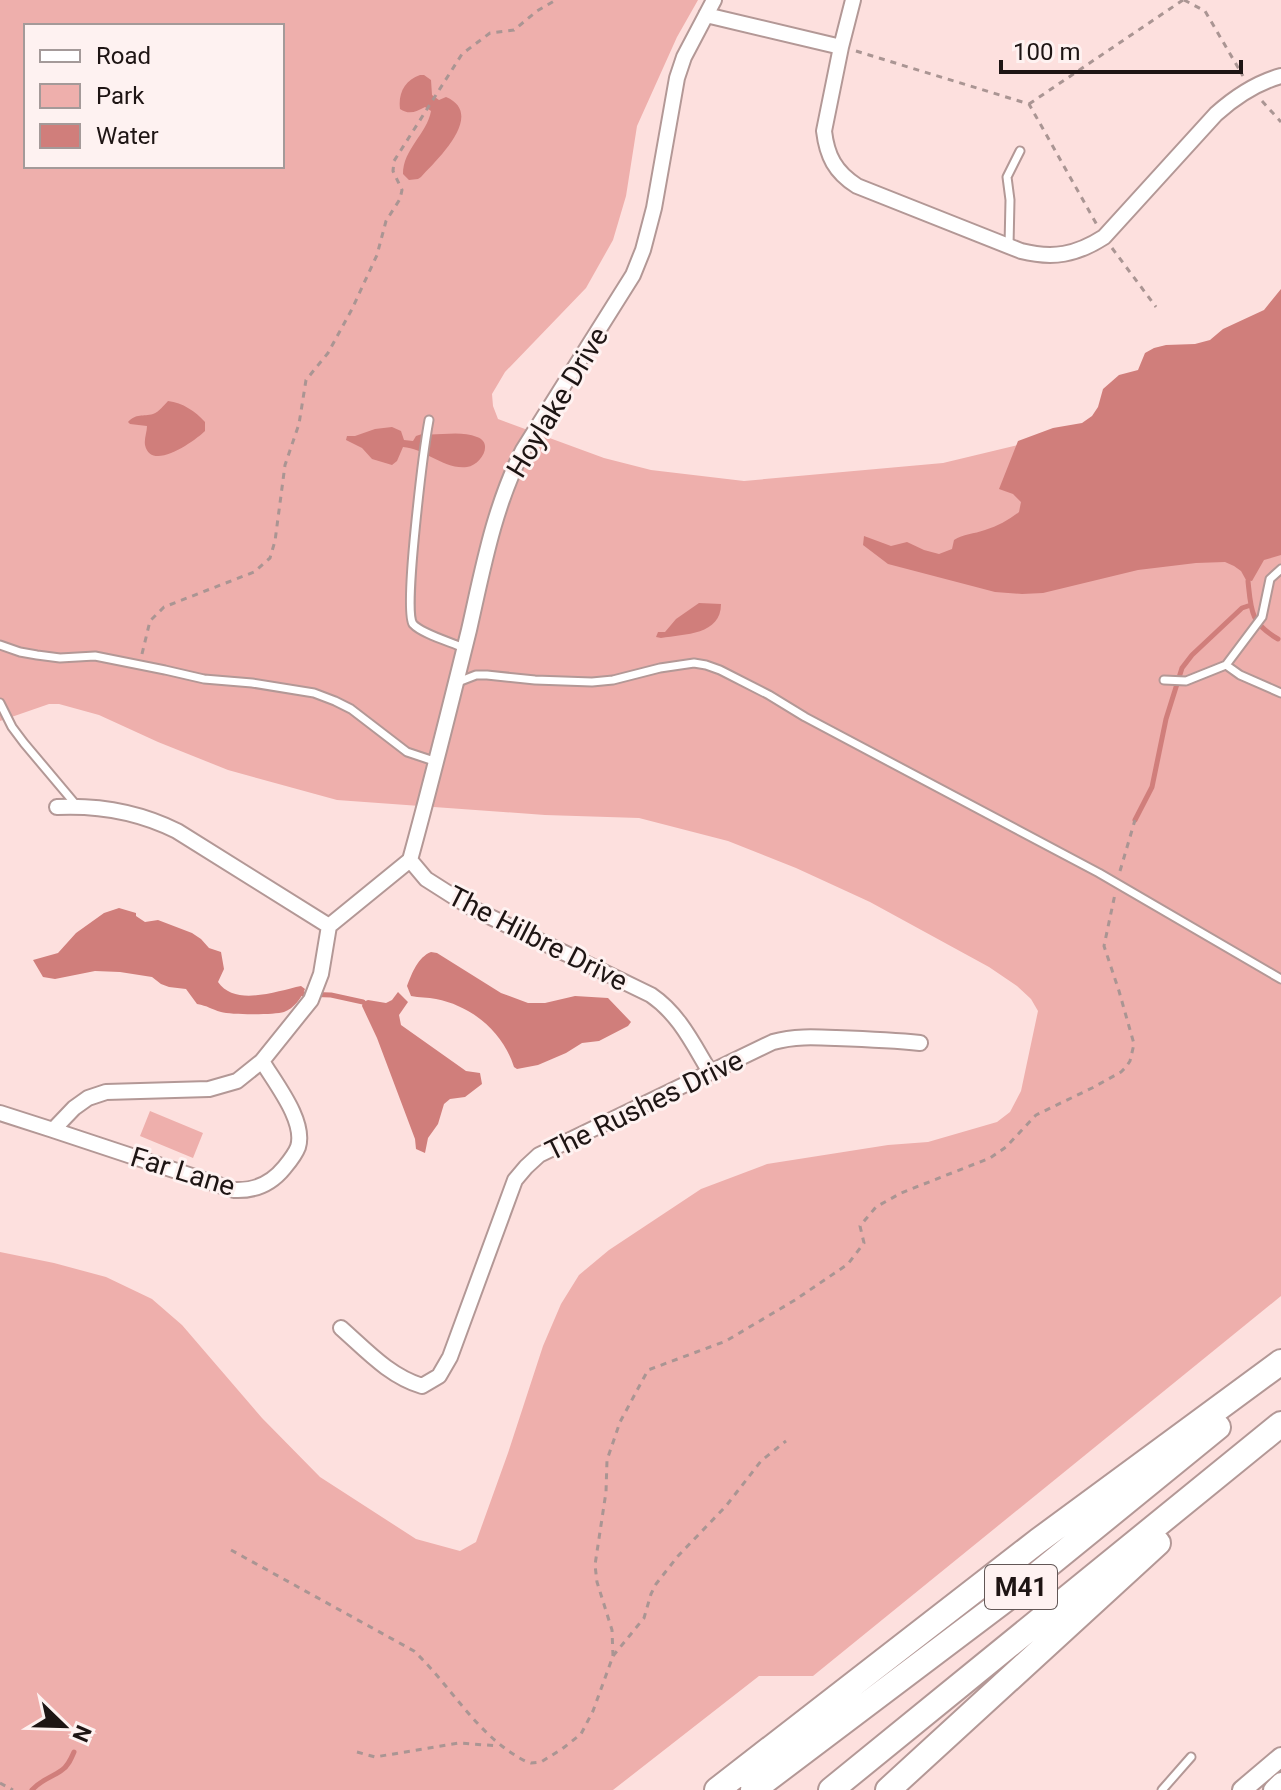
<svg xmlns="http://www.w3.org/2000/svg" width="1281" height="1790" viewBox="0 0 1281 1790" font-family="Roboto,sans-serif">
<rect width="100%" height="100%" fill="#fde0de"/>
<path fill="#eeafac" fill-rule="evenodd" d="M0 0H698L677 37 637 126 626 196 613 240 586 288 505 372 492 394 493 406 498 419 604 458 651 470 744 481 943 463 1177 407 1281 396V1296L813 1676H759L613 1790H0V1252L54 1263 106 1277 152 1299 182 1325 262 1418 320 1477 416 1539 460 1551 476 1542 508 1453 543 1346 561 1304 579 1275 609 1250 701 1189 767 1164 888 1145 928 1142 997 1122 1010 1112 1021 1091 1038 1011 1031 999 1017 986 989 967 870 902 796 868 728 841 639 818 545 815 337 800 228 770 158 742 99 715 59 704H49L0 721ZM26 26H282V166H26Z
M150 1111 203 1133 193 1158 140 1136Z"/>
<path fill="#d07e7b" d="M420 75H424L431 80 432 95 439 100 446 97C486 114 437 160 421 177L418 179 409 180 403 174C403 149 427 134 431 111L425 107C416 112 409 115 400 109 398 93 405 80 420 75Z
M1281 289V555L1264 560 1252 581 1246 580 1241 571 1234 566 1225 562 1196 563 1138 570 1043 593 1022 594 995 592 888 564 863 545 864 536 891 546 907 542 924 550 939 554 952 549 954 540C963 534 974 534 985 530 998 526 1009 520 1019 512L1021 502 1013 494 999 489 1018 441 1053 428 1082 423 1092 416 1098 407 1103 389 1119 375 1138 370 1145 353 1154 348 1166 345 1195 344 1210 340 1223 329 1264 310Z
M168 401C183 403 195 411 205 422V431C196 440 151 473 145 445 144 439 147 432 147 426L130 424 128 422C136 413 143 417 153 414 159 412 164 405 168 401Z
M392 427 401 431 404 440 413 441 416 436 422 434C439 436 460 430 477 437 494 443 481 465 467 467 444 470 424 448 403 447L397 461 392 465 372 459 362 448 346 440 347 436H355L375 429Z
M699 603 721 604C721 635 685 634 661 638L656 637 658 632H665L676 619Z
M119 908 136 913V916L145 922 158 920 192 933 201 939 209 948 221 952 224 969 218 982C235 1007 277 991 301 986L305 989C301 999 294 1008 284 1012 274 1015 231 1015 221 1012 211 1009 208 1006 197 1004L186 989 169 987 161 984 152 977 120 972 95 971 55 979 43 977 33 960 58 953 76 933 104 913Z
M431 952 437 953 501 993 528 1003H545L575 996 608 998 631 1022 628 1026 599 1041 582 1043 566 1053 538 1065 517 1069 514 1067C503 1032 472 1006 436 999 428 997 419 998 411 996L407 986C412 973 418 957 431 952Z
M398 992 408 1002 399 1015 401 1025 466 1071 480 1073 482 1084 465 1097 450 1099 444 1104 438 1124 428 1138 425 1153 416 1149 415 1139 377 1038 362 1006 363 1002 368 1000 386 1003 392 1000Z"/>
<g fill="none" stroke-linecap="round" stroke-linejoin="round">
<path stroke="#d07e7b" stroke-width="5" d="M1248 581C1251 610 1250 623 1278 639
M1135 820 1152 787 1166 719 1182 668 1192 655 1242 608 1251 605
M303 994 331 995 363 1002
M32 1790C42 1779 51 1778 62 1770 68 1766 71 1759 74 1752"/>
<g stroke="#b39896" stroke-width="11">
<path id="lane" d="M1009 246 1010 200 1007 177 1020 151
M429 420C424 447 403 610 413 624 422 634 451 642 464 648
M0 645 20 652 37 655 60 658 95 656 165 670 204 679 252 683 314 693 335 701 351 709 407 752 437 762
M1226 665 1240 675 1281 693
M1164 680 1186 681 1226 665 1262 617 1270 579 1281 569
M458 682 476 675H487L535 680 592 682 613 680 660 668 694 663 706 665 720 670 769 695 805 717 1099 873 1281 979
M0 703 12 727 24 743 77 806
M1162 1790 1191 1757"/>
</g>
<g stroke="#b39896" stroke-width="18">
<path id="street" d="M853 0 841 47 824 131C827 156 835 172 857 186L1021 251C1053 259 1076 255 1104 237L1216 114C1235 97 1256 83 1281 76
M706 15 841 47
M57 807C100 805 139 812 177 831L329 926 410 860
M410 860C431 784 450 707 469 630 483 568 494 507 523 450L633 275 643 250 654 208 677 78 684 57 714 0
M410 860 426 879 470 907 651 995C679 1014 693 1044 710 1072
M0 1113 53 1130 74 1108 88 1098 106 1092 209 1089 237 1081 262 1061 311 1000 321 974 329 926
M53 1130 234 1190C254 1191 271 1184 284 1168 289 1162 295 1155 298 1147 306 1121 275 1083 262 1061
M341 1328C366 1350 389 1376 422 1386L439 1376 450 1357 515 1180 526 1167 539 1155 773 1042C794 1036 814 1037 836 1038 864 1039 892 1040 920 1043"/>
</g>
<g stroke="#b39896" stroke-width="22">
<path id="secondary" d="M1242 1790 1281 1757
M1273 1790 1281 1782"/>
</g>
<g stroke="#b39896" stroke-width="28">
<path id="highway" d="M717 1790 1038 1541 1281 1362
M753 1790 1014 1593 1218 1427
M831 1790 1281 1424
M888 1790 1158 1543"/>
</g>
<path stroke="#aa9593" stroke-width="3" stroke-dasharray="6 6" stroke-linecap="butt" d="M1184 0 1205 11 1243 76
M856 51 1029 104 1097 225
M1262 101 1281 122
M1029 104 1183 0
M1112 248 1156 307
M142 654 150 621 164 607 254 572 270 558 275 541 285 465 299 424 306 380 328 353 352 309 377 255 386 221 400 199 402 190 393 171 394 161 462 54 490 33 514 30 537 11 556 0
M1120 871 1135 820
M231 1550 414 1651C452 1687 477 1736 525 1761L531 1763 541 1762 562 1749 581 1734 593 1711 613 1656 644 1618 651 1594 656 1584 678 1556 726 1506 761 1461 786 1441
M613 1656 612 1630 597 1582 595 1565 606 1492 607 1460 620 1422 648 1370 726 1341 795 1300 848 1264 864 1243 860 1226 876 1207 901 1193 990 1158 1006 1147 1036 1115 1092 1088 1121 1072 1126 1067 1130 1061 1134 1044 1119 991 1104 946 1115 894
M357 1752 375 1757 459 1743 499 1746
M0 1783 13 1790"/>
<use href="#lane" stroke="#fff" stroke-width="7"/>
<use href="#street" stroke="#fff" stroke-width="14"/>
<use href="#secondary" stroke="#fff" stroke-width="18"/>
<use href="#highway" stroke="#fff" stroke-width="24"/>
</g>
<g text-anchor="middle" stroke-width="6" stroke-linejoin="round" paint-order="stroke">
<rect fill="#fef2f1" stroke="#615756" stroke-width="2" x="985" y="1565" width="72" height="44" rx="6"/>
<g font-size="26" font-weight="bold" fill="#1e1514">
<text x="1021" y="1596">M41</text>
</g>
<g font-size="28" fill="#1e1514" stroke="#fef2f1">
<text transform="translate(557 402) rotate(-59)" y="10">Hoylake Drive</text>
<text transform="translate(538 938) rotate(27)" y="10">The Hilbre Drive</text>
<text transform="translate(644 1105) rotate(-26)" y="10">The Rushes Drive</text>
<text transform="translate(183 1171) rotate(17)" y="10">Far Lane</text>
</g>
</g>
<rect x="24" y="24" width="260" height="144" fill="#fef2f1" stroke="#a49a99" stroke-width="2"/>
<rect x="40" y="50" width="40" height="12" fill="#ffffff" stroke="#a49a99" stroke-width="2"/>
<text x="96" y="64" font-size="24" fill="#1e1514">Road</text>
<rect x="40" y="84" width="40" height="24" fill="#eeafac" stroke="#a49a99" stroke-width="2"/>
<text x="96" y="104" font-size="24" fill="#1e1514">Park</text>
<rect x="40" y="124" width="40" height="24" fill="#d07e7b" stroke="#a49a99" stroke-width="2"/>
<text x="96" y="144" font-size="24" fill="#1e1514">Water</text>
<g transform="translate(64 1726) rotate(113)" stroke="#fef2f1" stroke-width="6" paint-order="stroke">
<path d="M0-6L14 30L0 20L-14 30Z" fill="#1e1514"/>
<text y="-12" font-size="22" font-weight="bold" text-anchor="middle" fill="#1e1514">N</text>
</g>
<path d="M1001 60v12h240v-12" fill="none" stroke="#1e1514" stroke-width="4"/>
<text x="1013" y="60" font-size="24" fill="#1e1514" stroke="#fef2f1" stroke-width="6" paint-order="stroke">100 m</text>
</svg>
